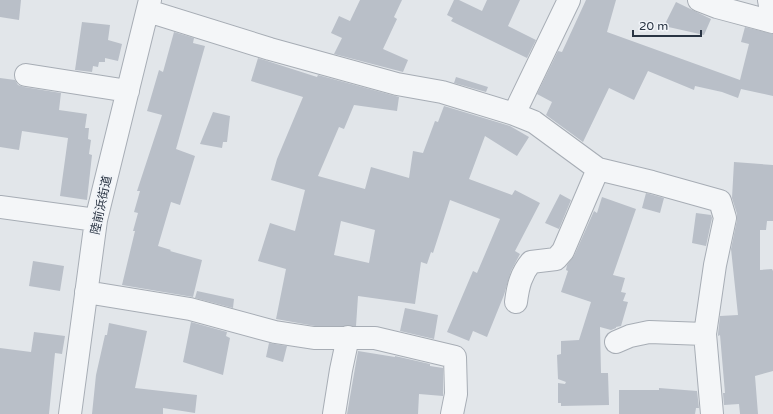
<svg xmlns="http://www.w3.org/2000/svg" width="773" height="414" viewBox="0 0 773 414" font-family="'Varela Round','Noto Sans JP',sans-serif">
<rect width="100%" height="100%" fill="#e2e6ea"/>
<path fill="#b9bfc8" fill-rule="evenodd" d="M0 0H21L19 20 0 17Z
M360 0H402L394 17 397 19 383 49 408 60 403 72 334 54 342 38 331 33 339 16 350 21Z
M454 0H459L482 11 487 0H520L508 26 536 40 527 58 451 21 453 18 447 15Z
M586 0H616L607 32 740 80 749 44 741 42 745 27 773 34V96L741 89 738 98 722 92 695 86 694 90 648 71 634 100 609 88 583 142 546 115 552 102 537 94 558 51 562 52Z
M676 2 711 19 704 35 664 26Z
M82 22 110 25 108 40 122 44 118 61 105 58V62H99L98 67 93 66 92 72 75 70Z
M174 32 194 38 193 43 205 46 176 149 195 156 180 205 171 202 158 246 171 250 170 251 202 260 193 297 122 285 135 231H133L138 213 134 212 140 191H137L162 115 147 111 159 70 163 72Z
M258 58 317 77 318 75 399 97 397 111 354 105 344 129 339 127 318 176 365 189 371 167 409 178 413 151 423 153 435 121 438 122 444 106 510 126 529 137 517 156 485 136 469 179 512 195 515 190 540 203 515 251 520 254 511 271 504 295 487 337 473 331 469 341 447 332 473 271 477 273 500 219 450 200 433 253 431 252 427 264 421 262 415 304 358 296 356 326H315L276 319 286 269 258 261 270 223 295 231 305 190 271 180 277 159 303 97 251 81ZM341 221 375 230 369 263 334 255Z
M456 77 488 87 486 92 454 83Z
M0 78 15 80 18 85 24 87 61 93 59 110 87 114 85 128H89L88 139 91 140 89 154 92 155 87 200 60 196 68 138 22 131 19 150 0 147Z
M213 112 230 116 227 142H223L222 148 200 144Z
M734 162 773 165V221H767L766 230H760V270L772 269 773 271V371L755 376 758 414H740L739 404 724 405 723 393H725L720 335 718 336V334L720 316 738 315 731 249 737 220V214L732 198Z
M646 193 664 198 660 213 642 208Z
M560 194 571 200 559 229 545 223Z
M602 197 636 209 613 275 625 278 621 292 626 293 623 301 628 302 621 326 616 327V328L611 330 600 327 601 373H608L609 405 561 406V403H558V383L565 384 566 382 558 379 557 355 561 354V341L579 340 591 302 561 292 568 271 566 270 567 265 574 256 594 211 597 213Z
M696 213 711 215 712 218 706 246 692 243Z
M33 261 64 266 60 291 29 286Z
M197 291 234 299 233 308 195 298Z
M405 308 438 315 434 339 400 331Z
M191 322 227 332 226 336 230 338 223 375 183 362Z
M109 323 147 331 135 388 197 395 195 413 163 408V414H92L96 375 105 335H107Z
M34 332 65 336 62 354 55 353 49 414H0V348L31 352Z
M269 343 287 346 283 362 266 357Z
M358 351 395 357V356L430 364V366L443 368V396L419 394 418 414H347Z
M659 388 697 391 699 408H696L695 414H619V390H659Z"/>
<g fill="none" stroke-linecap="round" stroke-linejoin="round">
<g stroke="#a7adb5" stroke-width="24">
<path id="minor" d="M699 0 717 7 773 22
M769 0 773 22
M148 11 270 49 397 84 442 92 514 114 534 122 598 169 652 182 720 201 725 218 715 265 705 334 712 414
M26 75 128 91
M514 114 569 0
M0 207 96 220
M86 292 190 309 275 332 314 338H375L455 357 456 394 452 414
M516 302C518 286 521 274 531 262L556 259 563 251 598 169
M616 342 630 336 649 332 705 334
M70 414 96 220 150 0
M334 414 341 370 348 337"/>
</g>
<use href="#minor" stroke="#f4f6f8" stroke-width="22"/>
</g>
<g text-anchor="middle" stroke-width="4" stroke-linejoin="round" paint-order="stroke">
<g font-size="12" fill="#293443" stroke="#f1f4f8">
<text transform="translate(101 205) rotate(-78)" y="4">陸前浜街道</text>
</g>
</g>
<path d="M633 30v6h68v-6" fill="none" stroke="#293443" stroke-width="2"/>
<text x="639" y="30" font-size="12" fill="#293443" stroke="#f1f4f8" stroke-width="3" paint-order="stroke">20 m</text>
</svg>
